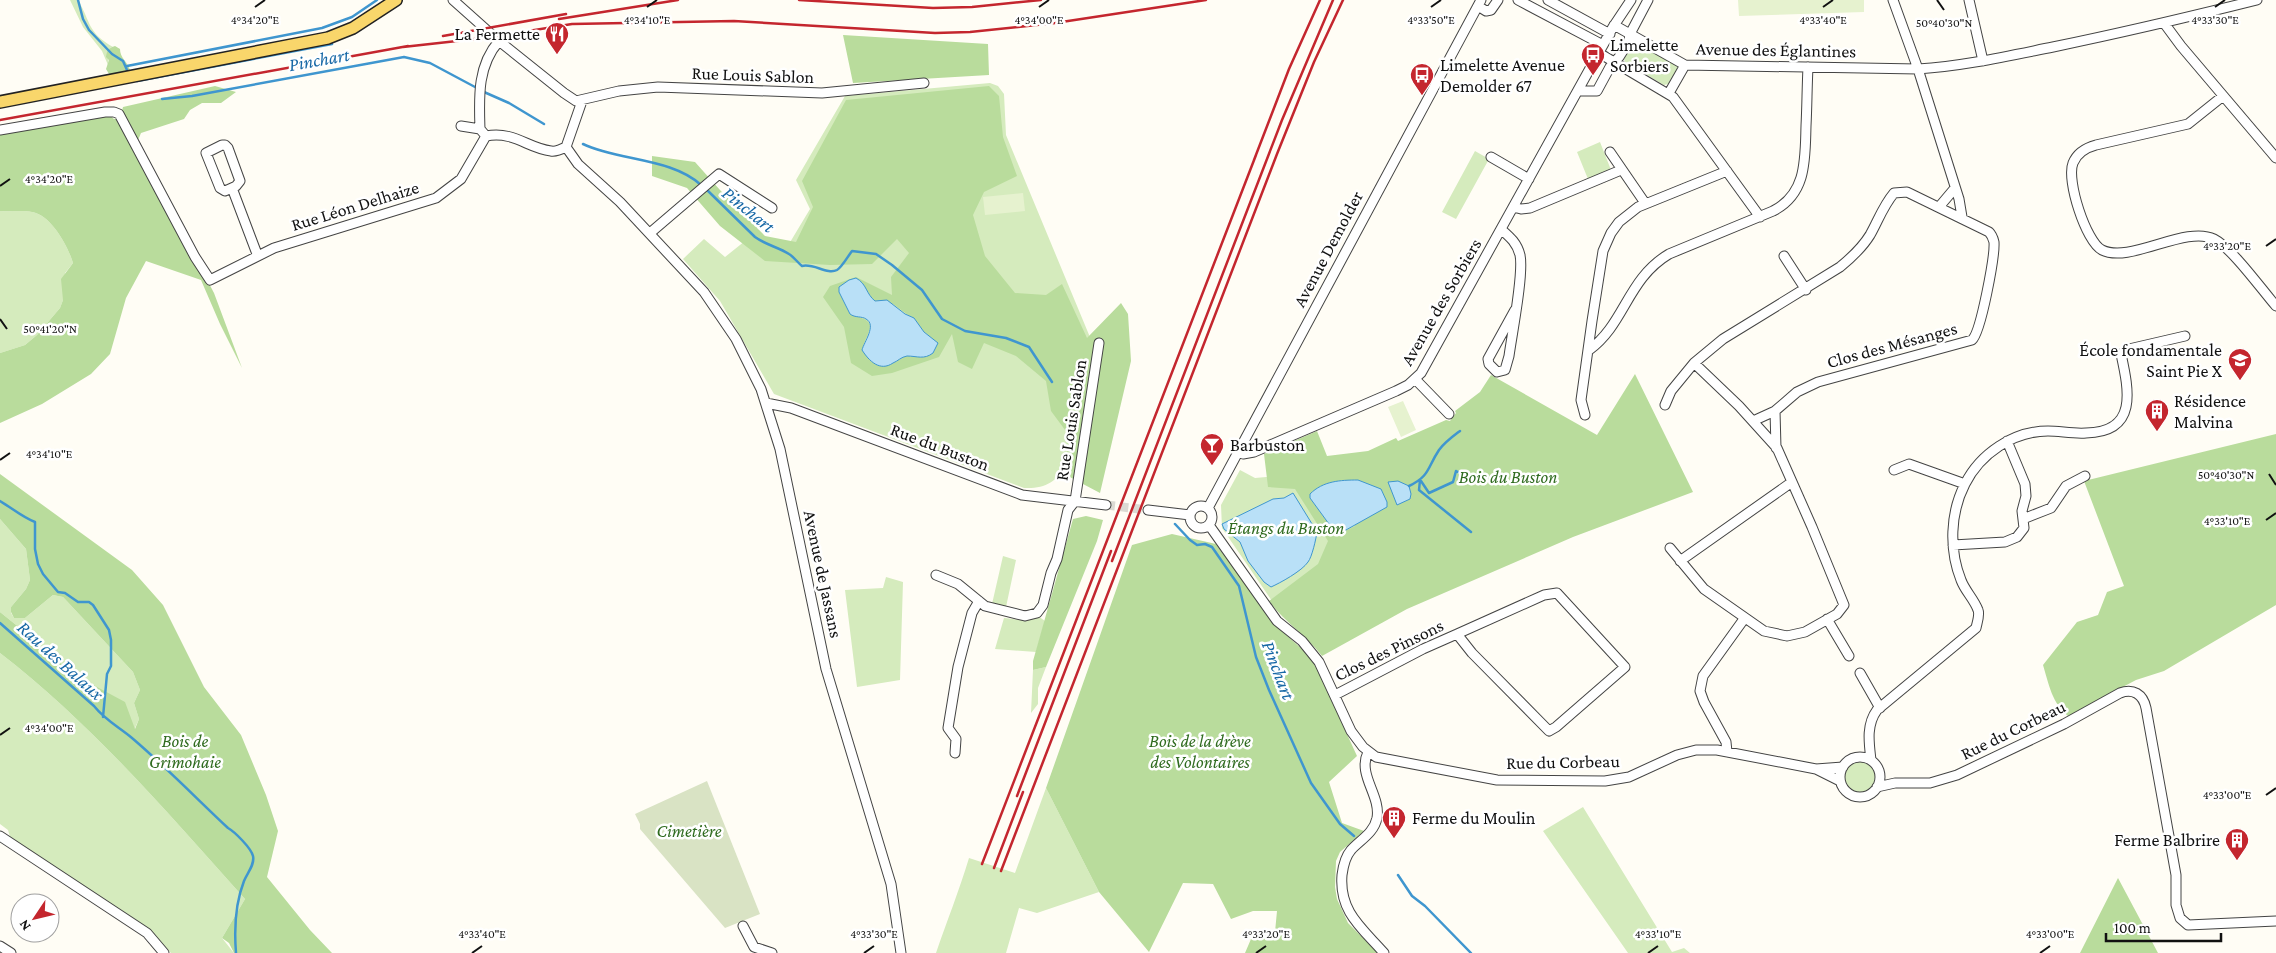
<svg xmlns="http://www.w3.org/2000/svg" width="2276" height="953" viewBox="0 0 2276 953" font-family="'Crimson Pro',serif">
<rect width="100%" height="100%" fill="#fffdf5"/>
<path fill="#d5ebbd" d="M70 0H78C91 22 87 32 113 47L110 48 108 65 102 51 83 27Z
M1637 41 1678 65 1677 70 1668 84 1664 85 1625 62 1624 59 1633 43Z
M990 83 998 86 1004 94 1006 135 1092 342 1067 465C1056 482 1045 489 1024 488L774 394 720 301 683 259 704 239 725 257 750 237 786 249 810 209 796 180 845 96Z
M1600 142 1611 170 1588 179 1577 152Z
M1475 151 1489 159 1456 219 1442 212Z
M0 211C10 212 22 210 32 212 51 215 68 246 73 263L65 273 63 300 60 308 37 335 25 345 0 353Z
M1240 470 1255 478 1322 472 1424 489 1272 601 1222 528 1221 505Z
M0 519 26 549 30 580 26 589 11 607V613L14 618H25L53 595 63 597 133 672 140 690 134 703 139 719 134 730 130 720 67 675 68 667 50 658 36 641 0 612Z
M1003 556 1016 560 1006 607 992 604Z
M886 577 903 582 900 680 857 687 845 590 883 588Z
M1038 616 1045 621 1036 652 995 649 1004 618C1015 619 1029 623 1038 616Z
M0 653C92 724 168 813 245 899L222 938 234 953H171L144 926 10 837 8 830 0 824Z
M1046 667 1038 688V704L1031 713 1033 670Z
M1844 777a16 16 0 1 1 32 0a16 16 0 1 1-32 0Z
M1046 788 1099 892 1037 913 1019 908 1006 953H936C947 921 959 891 969 858L1015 873Z
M1583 807 1672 952 1684 948 1690 953H1628L1543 831Z"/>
<path fill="#b9dc9c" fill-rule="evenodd" d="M843 35 988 44 989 75 853 83Z
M115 46 120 49C120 58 127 61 130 70L123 73 109 74 106 69 109 60 106 57C107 50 109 48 115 46Z
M215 86 236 92 221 103H202L190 110 184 119 141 133 136 145 214 293 242 368 220 324 201 280 146 261 126 298 110 354 91 374 42 404 0 423V353L25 345 37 335 60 308 63 300 61 279 73 263C68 246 51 215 32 212 22 210 10 212 0 211V134L109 115 114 119 120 118 123 107Z
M989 86 999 96 1003 137 1017 176 984 192 973 215 985 256 1015 293 1046 295 1062 284 1087 338 1121 303 1128 314 1131 361 1100 493 1066 475 1068 434 1051 411 1046 381 1016 356 984 343 972 369 958 362 952 334 939 357 892 373 872 376 851 363 844 327 823 297 830 286 856 277 892 295 891 277 909 253 897 239 872 264 830 265 765 261 720 226 687 188 652 176V156L695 162 720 190 765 236 796 242 813 207 802 181 846 100ZM839 292 868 294 875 301 893 304 916 321 919 327 928 335C906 360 905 359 872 362L862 350C869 327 880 322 850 314Z
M1635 374 1693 492 1573 537 1407 609 1322 656C1305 634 1285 623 1269 601L1318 564 1328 541 1295 489 1268 487 1264 454 1317 431 1327 456 1368 451 1396 438 1398 441 1446 420 1450 421 1456 413 1455 411 1480 392 1491 375 1597 435ZM1358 480 1355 526 1337 535 1310 498C1320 480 1340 480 1358 480Z
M2276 434V605L2164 671 2136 680 2068 716C2052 703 2049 685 2043 665L2077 622 2098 615 2107 592 2124 586 2084 481Z
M0 474 132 570 163 605 204 687 241 735 266 795 278 831 267 877 310 930 332 953H234L229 943 222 938 245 899C168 813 92 724 0 653V612L36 641 50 658 68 667 67 675 79 684 84 680 125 702 135 729 139 719 134 703 140 690 133 672 63 597 53 595 25 618H14L11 612V607L26 589 30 580 26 549 0 519Z
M1086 516 1103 520 1097 541 1046 667 1033 670V661L1073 519Z
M1172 534 1216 544 1274 624 1312 658 1357 756 1329 782 1342 823 1364 831 1340 852 1336 861 1335 887 1337 899 1348 923 1378 953H1245L1251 939 1275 932 1277 911H1253L1231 919 1213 884 1183 883 1149 952 1099 892 1046 788 1132 545Z
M2118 878 2158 953H2080Z"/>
<path fill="#d9e3c4" d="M707 781 760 914 725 928 640 829V824L635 814Z"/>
<path fill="#e6f2cf" d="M1738 0H1864V12L1739 16Z
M1023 193 1025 211 985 215 983 197Z
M1403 401 1416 430 1401 437 1388 407Z"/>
<path fill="#b9e0f7" stroke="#3f96cf" d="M856 278C867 284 866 294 875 301L887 300 905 314 914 318 924 332 938 343 933 353C924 360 917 356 907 356 901 357 898 361 893 363 880 372 869 361 862 350 864 342 877 325 866 319 862 316 855 318 850 314L839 292V287L849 280Z
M1358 480 1381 489 1387 502V507L1337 535 1310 498V494C1323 481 1340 480 1358 480Z
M1398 481 1409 486 1411 494 1410 499 1397 505 1388 482Z
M1293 493 1317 532C1316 539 1312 557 1308 562 1302 571 1280 583 1271 587L1264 582 1248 561 1240 542 1224 529 1222 524 1273 499 1284 498Z"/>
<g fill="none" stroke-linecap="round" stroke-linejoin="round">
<path stroke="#3f96cf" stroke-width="2.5" d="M78 0 83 19 89 30 112 54 123 61 127 70
M127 66 322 28 352 17 377 0
M137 81 332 44
M484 92 509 103 544 124
M162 99 192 96 404 57 430 63 475 87
M583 144C619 161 672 158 701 185
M705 188 755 237C766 245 778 247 789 254 794 257 797 262 802 266 814 263 827 275 837 270 842 267 848 256 852 251L876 254 892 265 922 290 942 319 965 331 1006 338 1029 347 1052 382
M1420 480 1419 490 1471 532
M1421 481 1429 493 1453 482 1456 471 1470 478
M1409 486C1430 476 1427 468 1439 450 1445 442 1452 437 1460 431
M0 501C12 508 22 517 35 522V549L38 564 43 574 58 592 65 593 78 602H89L93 605 109 630 111 640V666L107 674 103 717
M1175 524 1190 540 1197 545 1205 544 1212 547 1239 586 1256 657 1269 690 1311 783 1340 824 1354 836
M0 623 94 706C105 720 119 727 132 738 166 767 196 798 228 828 235 832 251 848 253 856 255 865 247 873 244 881 235 904 234 928 236 953
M1398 875 1412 896 1425 906 1471 953"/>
<path stroke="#dbdad3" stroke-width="9" stroke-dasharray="9 4.5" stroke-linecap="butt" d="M1106 505 1148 510"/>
<g stroke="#444" stroke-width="11">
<path id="minor" d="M453 0 499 41 564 93 576 101 619 91 658 87 822 93 924 83
M1518 0 1603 45
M1548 0 1610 34
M1893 0 1918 69 1959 199 1962 217
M1969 0 1983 61
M1478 6 1486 11 1491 10 1498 0
M2164 23 2181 46 2276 158
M1614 25 1685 65 1918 69C1964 66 2008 56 2053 47 2121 33 2189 17 2257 0
M1599 53 1673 97 1760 217
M1578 91H1597L1610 67 1619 57 1629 41 1630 34 1648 0
M1669 93 1685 65
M2223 96 2188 124 2096 145C2085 148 2077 153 2073 163 2066 180 2086 242 2102 250 2130 264 2185 225 2214 239 2232 248 2262 290 2276 306
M461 126 480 129
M0 130 105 112H114L119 114 195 257 210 280 274 248 436 198 461 179 486 136
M486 136 480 129C479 98 477 66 499 41
M486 136C515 131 527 148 551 151 556 152 562 149 566 147
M222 145H225L228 148 240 181 236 186 225 191 220 188 206 153Z
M566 147 578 164 620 202 704 292 736 339 761 389 780 449 826 669 891 884 901 953
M566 147 582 101
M1610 152 1645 203
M1491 157 1529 179
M232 188 257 254
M1513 207 1521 209 1530 208 1621 170
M1939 207 1955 188
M1502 230C1510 237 1517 243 1520 255 1524 273 1512 334 1509 356L1505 370 1497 372 1489 364 1488 359 1515 310
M650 233 719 174 772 208
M1784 256 1806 290
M1589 350C1625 324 1627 279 1669 254L1773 211C1807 194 1805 159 1806 126 1807 106 1807 87 1808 67
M1415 379 1449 414
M766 403 791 408 1022 495 1106 505
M1665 405 1671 391 1694 363 1723 339 1840 267C1851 258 1862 248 1870 235 1878 221 1883 206 1894 193L1907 192 1989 232C1992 235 1993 238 1994 242 1995 256 1981 332 1972 340L1818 382 1797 392 1775 411 1753 421
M1775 411 1776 448
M1585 415 1581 400 1592 321 1603 251 1611 233 1619 222 1638 207 1727 171
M1238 452 1243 454 1254 452 1396 391 1408 385 1421 373 1613 27 1631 0
M1894 470 1909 464 1965 484
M1190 517a11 11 0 1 1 22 0a11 11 0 1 1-22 0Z
M1208 508 1481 0
M1148 510 1190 515
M2023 519 2051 508 2066 486 2085 476
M1209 525 1277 621 1302 641 1319 662 1351 731 1363 747 1376 757 1497 780 1605 781 1629 777 1677 755 1696 750H1717L1816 769 1843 767
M1953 545 2005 542 2017 537 2024 528 2022 511 2026 496 2025 484 2007 441
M1670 548 1704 589 1764 631 1787 636 1805 632 1837 614 1844 605 1812 527 1777 448 1739 406 1694 363
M1680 561 1792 482
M936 575 958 584 985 606 1025 616 1037 613 1043 605 1051 573 1057 559 1068 510 1075 501 1099 343
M1827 619 1849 656
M1860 673 1880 708
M1335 695 1423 649 1457 634 1472 653 1549 731 1556 727 1625 667 1557 593 1544 595 1457 634
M1368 752C1357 775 1381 795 1377 818 1374 833 1360 840 1351 850 1345 857 1343 867 1342 875 1339 912 1362 928 1384 953
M1727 752 1726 742 1704 702 1700 691 1703 676 1744 619
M955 753 956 739 948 728 958 667 972 613 979 601
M1840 777a20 20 0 1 1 40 0a20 20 0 1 1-40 0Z
M1871 760C1869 743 1866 725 1877 710L1976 628C1977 623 1980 615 1978 610 1974 599 1965 591 1961 580 1949 550 1950 513 1965 484 1980 454 2013 431 2048 431 2060 431 2073 434 2086 433 2138 432 2129 391 2121 354L2129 349 2185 336
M1816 769 1840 781
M1877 787 1895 783H1930L1957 775 2064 724 2120 693C2133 688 2143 694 2146 708L2176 875V905L2180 918 2188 925 2276 921
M0 836 147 933 164 953
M743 926 754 947 772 953
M0 946 11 953"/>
</g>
<g stroke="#222" stroke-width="14">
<path id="major" d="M0 102 328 38 353 28 396 0"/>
</g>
<use href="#minor" stroke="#fff" stroke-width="9"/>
<use href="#major" stroke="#f9d66b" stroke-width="11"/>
<path stroke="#c4262e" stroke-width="2.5" d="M799 0 933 8 972 7 1041 0
M559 19 678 0
M443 36 566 14
M403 47 484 38 572 24 734 21 935 33 970 32 1055 23 1206 0
M0 120 408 46
M1254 160 1289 69 1320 0
M1112 561 1282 120 1333 0
M1017 796 1111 551
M982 864 1256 155
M994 868 1023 792
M1001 871 1277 154 1314 62 1343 0"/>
</g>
<path fill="none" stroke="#111" stroke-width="2" d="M1937 0 1944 10M255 7 265 0M647 7 657 0M1039 7 1049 0M1431 7 1441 0M1823 7 1833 0M2215 7 2225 0M0 186 10 179M2266 246 2276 239M0 319 7 329M0 460 10 453M2269 474 2276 485M2266 520 2276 513M0 735 10 728M2266 795 2276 788M472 953 482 946M864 953 874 946M1256 953 1266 946M1648 953 1658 946M2040 953 2050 946"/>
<defs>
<g id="restaurant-pin" transform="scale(1.25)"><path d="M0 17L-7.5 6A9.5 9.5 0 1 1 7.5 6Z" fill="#c4262e" stroke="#fff"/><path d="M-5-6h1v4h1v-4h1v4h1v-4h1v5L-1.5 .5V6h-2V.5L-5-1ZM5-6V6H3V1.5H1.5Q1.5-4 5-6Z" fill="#fff"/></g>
<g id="bus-pin" transform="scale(1.25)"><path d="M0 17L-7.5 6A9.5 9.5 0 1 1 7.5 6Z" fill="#c4262e" stroke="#fff"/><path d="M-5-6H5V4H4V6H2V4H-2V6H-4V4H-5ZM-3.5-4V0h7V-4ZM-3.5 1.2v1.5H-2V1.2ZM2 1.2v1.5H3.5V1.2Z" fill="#fff"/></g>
<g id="school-pin" transform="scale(1.25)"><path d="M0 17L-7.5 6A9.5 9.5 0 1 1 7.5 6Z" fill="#c4262e" stroke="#fff"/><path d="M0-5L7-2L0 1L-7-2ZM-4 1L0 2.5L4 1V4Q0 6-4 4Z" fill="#fff"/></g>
<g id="building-pin" transform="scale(1.25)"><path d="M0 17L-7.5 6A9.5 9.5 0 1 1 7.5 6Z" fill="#c4262e" stroke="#fff"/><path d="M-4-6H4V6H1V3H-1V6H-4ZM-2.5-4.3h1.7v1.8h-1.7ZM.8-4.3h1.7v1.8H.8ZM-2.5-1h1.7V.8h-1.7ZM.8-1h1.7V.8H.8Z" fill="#fff"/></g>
<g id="bar-pin" transform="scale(1.25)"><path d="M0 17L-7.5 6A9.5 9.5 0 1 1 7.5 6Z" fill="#c4262e" stroke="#fff"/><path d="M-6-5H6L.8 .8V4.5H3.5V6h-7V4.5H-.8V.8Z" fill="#fff"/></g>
</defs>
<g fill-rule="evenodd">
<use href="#restaurant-pin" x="557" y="34"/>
<use href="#bus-pin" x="1593" y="55"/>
<use href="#bus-pin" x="1422" y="75"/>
<use href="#school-pin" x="2240" y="360"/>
<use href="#building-pin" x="2157" y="411"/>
<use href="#bar-pin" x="1212" y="445"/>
<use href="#building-pin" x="1394" y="818"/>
<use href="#building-pin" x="2237" y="840"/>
</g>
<g text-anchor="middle" stroke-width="5" stroke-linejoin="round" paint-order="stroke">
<g font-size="18" fill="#111" stroke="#fff" text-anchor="start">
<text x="540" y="40" text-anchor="end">La Fermette</text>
<text x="1610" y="51">Limelette<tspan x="1610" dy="21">Sorbiers</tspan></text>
<text x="1440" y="71">Limelette Avenue<tspan x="1440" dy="21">Demolder 67</tspan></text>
<text x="2222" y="356" text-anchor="end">École fondamentale<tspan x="2222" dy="21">Saint Pie X</tspan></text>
<text x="2174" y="407">Résidence<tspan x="2174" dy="21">Malvina</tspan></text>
<text x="1230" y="451">Barbuston</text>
<text x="1412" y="824">Ferme du Moulin</text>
<text x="2220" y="846" text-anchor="end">Ferme Balbrire</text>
</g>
<g font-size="18" fill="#111" stroke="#fff">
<text transform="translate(1776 50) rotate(1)" y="6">Avenue des Églantines</text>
<text transform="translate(753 75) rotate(2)" y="6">Rue Louis Sablon</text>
<text transform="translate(355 206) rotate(-17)" y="6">Rue Léon Delhaize</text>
<text transform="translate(1328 249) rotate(-62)" y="6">Avenue Demolder</text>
<text transform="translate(1441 302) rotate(-60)" y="6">Avenue des Sorbiers</text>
<text transform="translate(1892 345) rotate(-15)" y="6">Clos des Mésanges</text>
<text transform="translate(1071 420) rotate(-81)" y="6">Rue Louis Sablon</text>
<text transform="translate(940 447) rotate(21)" y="6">Rue du Buston</text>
<text transform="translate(823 574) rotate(78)" y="6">Avenue de Jassans</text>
<text transform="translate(1389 650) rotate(-26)" y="6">Clos des Pinsons</text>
<text transform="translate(2013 730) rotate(-26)" y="6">Rue du Corbeau</text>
<text transform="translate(1563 762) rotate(-1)" y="6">Rue du Corbeau</text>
</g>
<g font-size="18" font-style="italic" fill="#2f6b1f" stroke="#fff">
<text x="1508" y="483">Bois du Buston</text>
<text x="1286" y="534">Étangs du Buston</text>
<text x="185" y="747">Bois de<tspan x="185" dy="21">Grimohaie</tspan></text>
<text x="1200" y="747">Bois de la drève<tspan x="1200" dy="21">des Volontaires</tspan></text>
<text x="689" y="837">Cimetière</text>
</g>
<g font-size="19" font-style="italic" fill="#1768a6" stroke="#fff">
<text transform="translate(319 59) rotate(-10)" y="7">Pinchart</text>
<text transform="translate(749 209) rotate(39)" y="7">Pinchart</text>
<text transform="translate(61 660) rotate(42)" y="7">Rau des Balaux</text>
<text transform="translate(1279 670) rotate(69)" y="7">Pinchart</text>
</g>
</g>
<g font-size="12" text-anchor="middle" fill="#111" stroke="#fff" stroke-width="5" stroke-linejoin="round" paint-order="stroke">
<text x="255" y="24">4°34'20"E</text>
<text x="647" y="24">4°34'10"E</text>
<text x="1431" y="24">4°33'50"E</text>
<text x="1823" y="24">4°33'40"E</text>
<text x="2215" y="24">4°33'30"E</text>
<text x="1039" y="24">4°34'00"E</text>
<text x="1944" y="27">50°40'30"N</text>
<text x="49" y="183">4°34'20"E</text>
<text x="2227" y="250">4°33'20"E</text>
<text x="50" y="333">50°41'20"N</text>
<text x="49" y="458">4°34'10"E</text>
<text x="2226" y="479">50°40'30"N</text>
<text x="2227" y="525">4°33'10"E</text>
<text x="49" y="732">4°34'00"E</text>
<text x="2227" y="799">4°33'00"E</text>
<text x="482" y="938">4°33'40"E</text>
<text x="874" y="938">4°33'30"E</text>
<text x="1266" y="938">4°33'20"E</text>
<text x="1658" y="938">4°33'10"E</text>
<text x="2050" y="938">4°33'00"E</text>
</g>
<g transform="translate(35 918) rotate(235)"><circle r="24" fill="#ffffff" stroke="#a0a0a0"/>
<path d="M0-4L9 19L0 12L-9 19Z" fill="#c4262e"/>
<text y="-8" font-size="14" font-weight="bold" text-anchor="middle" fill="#111111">N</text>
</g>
<path d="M2106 933v8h115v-8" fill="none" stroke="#111111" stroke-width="2.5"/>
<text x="2114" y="933" font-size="15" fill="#111111" stroke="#ffffff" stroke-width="4" paint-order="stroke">100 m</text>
</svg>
